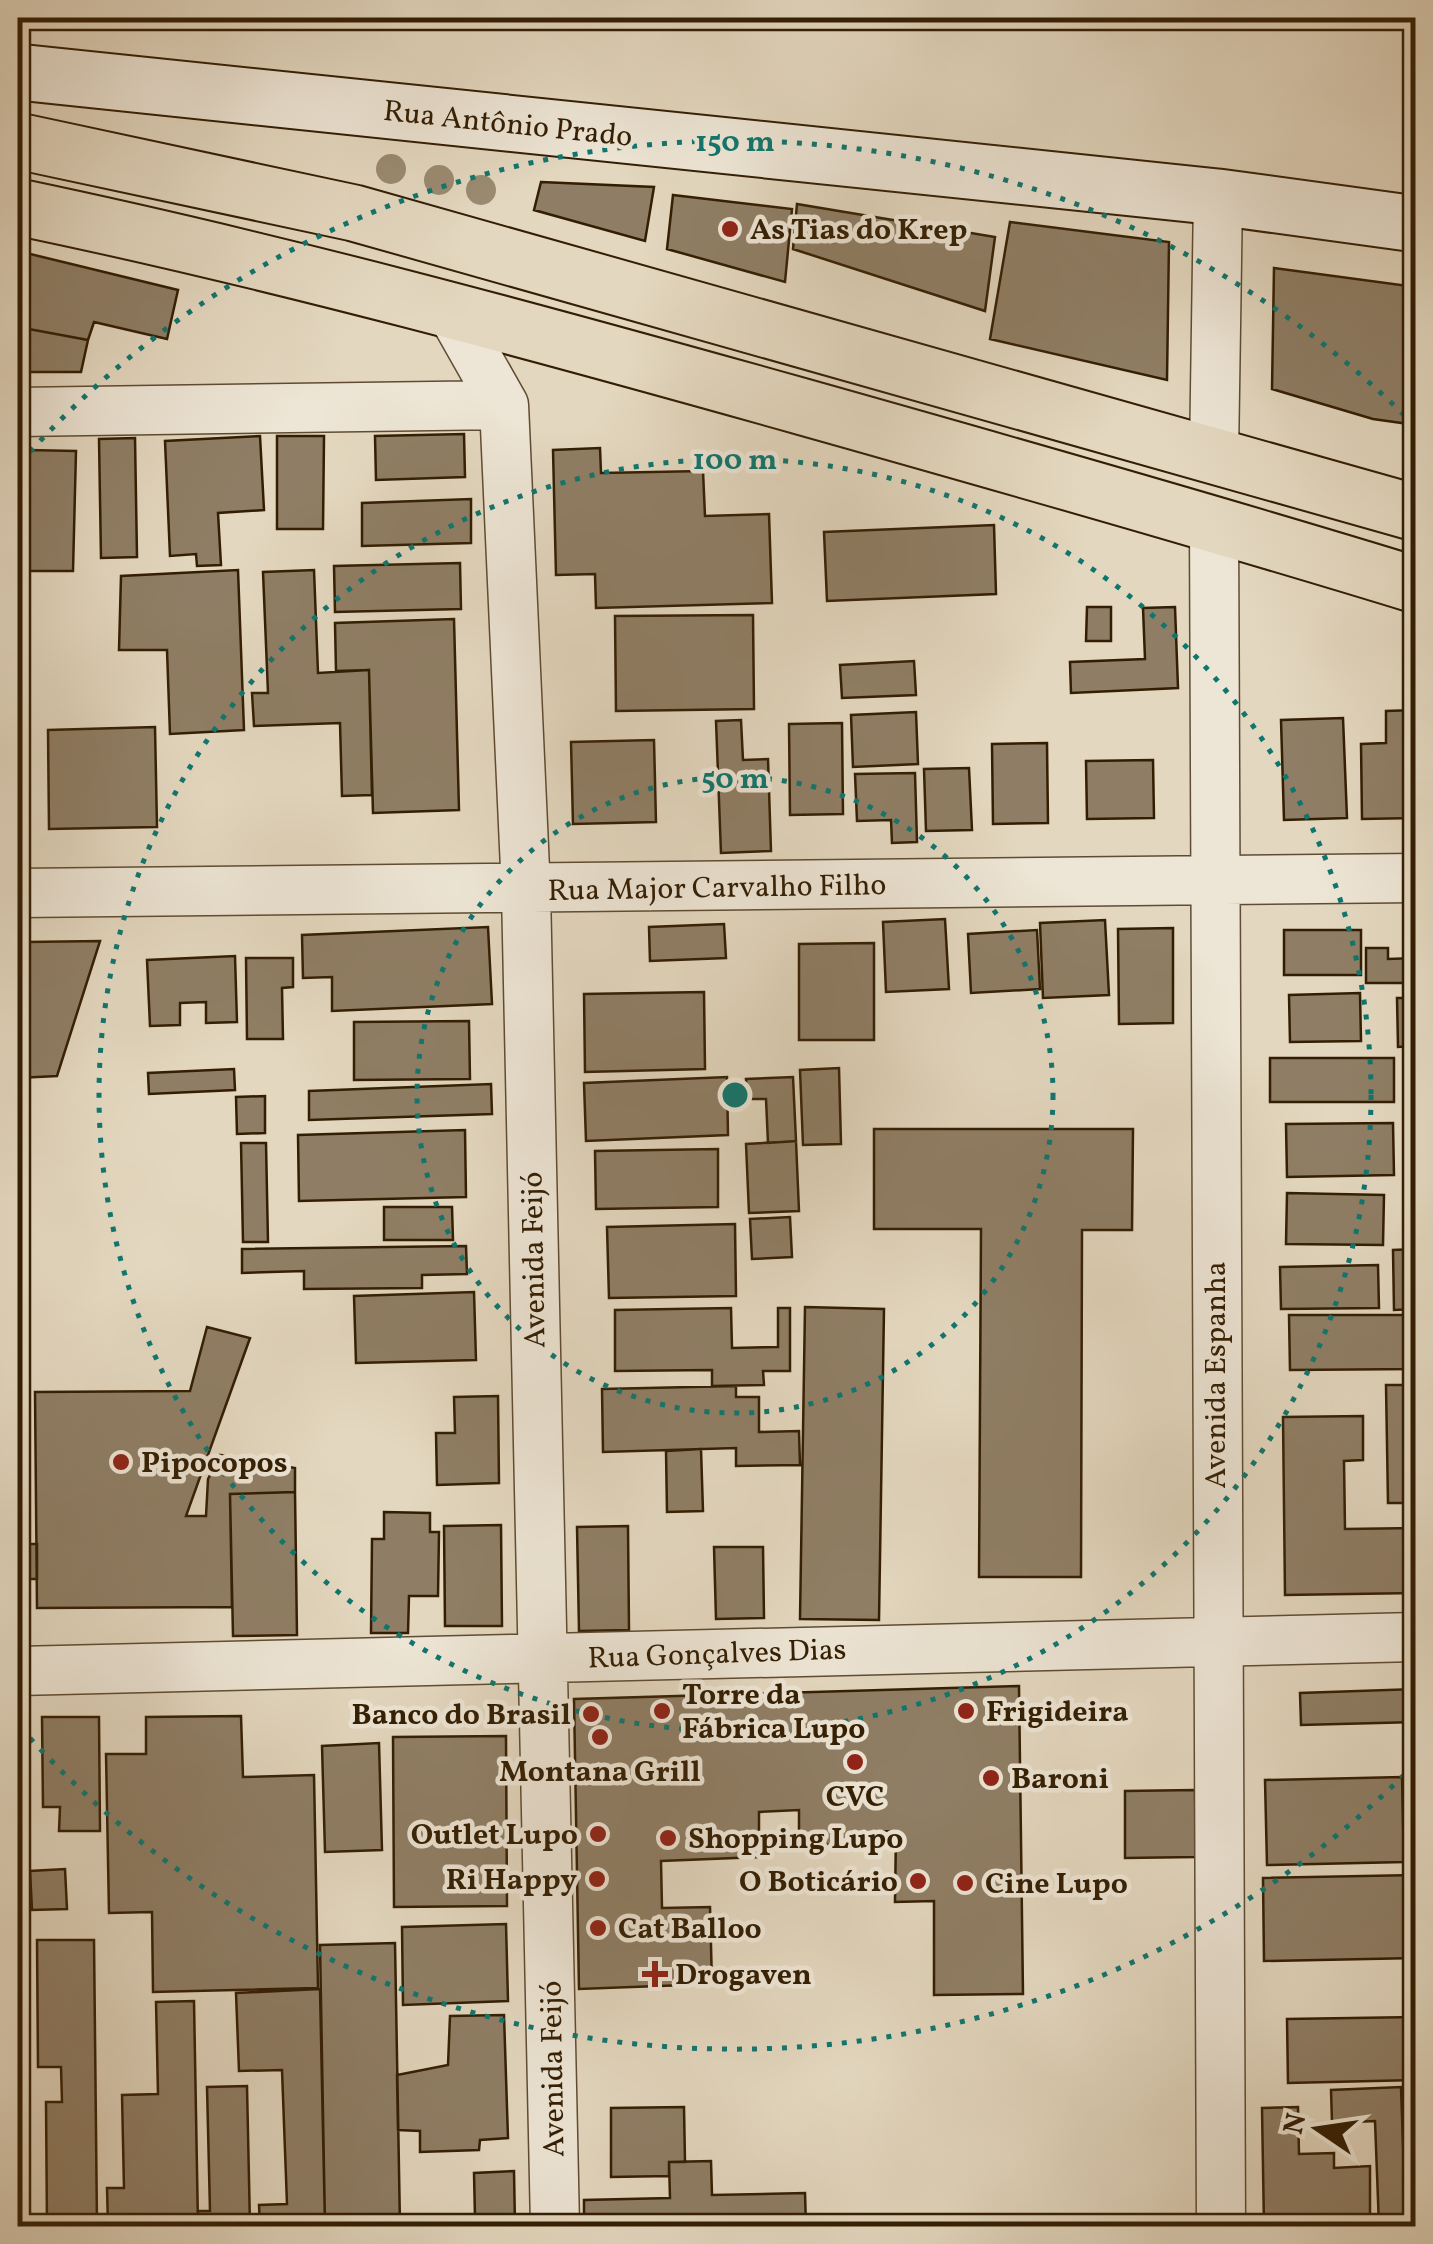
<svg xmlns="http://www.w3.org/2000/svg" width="1433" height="2244" viewBox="0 0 1433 2244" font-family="Vollkorn,serif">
<rect width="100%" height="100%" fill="#e3d7bf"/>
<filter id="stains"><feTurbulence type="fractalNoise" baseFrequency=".002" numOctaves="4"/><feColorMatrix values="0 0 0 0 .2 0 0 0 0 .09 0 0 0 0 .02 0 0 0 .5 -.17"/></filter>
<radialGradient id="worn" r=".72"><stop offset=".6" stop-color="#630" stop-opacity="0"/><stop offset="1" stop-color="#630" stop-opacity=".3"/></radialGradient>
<path fill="#8f7e65" stroke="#331e03" stroke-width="2.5" d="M541 182 654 187 645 241 534 210Z
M673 195 792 209 785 282 667 249Z
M797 204 995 237 985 311 793 249Z
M1010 222 1169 242 1167 380 990 339Z
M18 251 178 290 167 339 94 322 88 340 18 327Z
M1274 268 1416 287V425L1373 419 1272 389Z
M18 327 88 340 81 372H18Z
M464 434 465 477 376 480 375 436Z
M260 436 264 510 218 513 221 565 197 566 196 554 170 556 165 441Z
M277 436H324L323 529H277Z
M135 438 137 557 101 558 99 439Z
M600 448 601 473 703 471 705 516 769 514 772 603 596 608 595 574 556 575 553 450Z
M27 450 76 451 73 571H24Z
M471 499V543L362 546V503Z
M994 525 996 594 827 601 824 532Z
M460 563 461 609 335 612 334 566Z
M238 570 244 730 170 734 167 650H119L121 576Z
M314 570 318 673 369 670 372 795 342 796 340 723 254 726 252 693H268L263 572Z
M1087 607H1111V641H1086Z
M1175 607 1178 688 1071 693 1070 662 1145 659 1143 608Z
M753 615 754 709 616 711 615 616Z
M454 619 459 810 373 813 369 670 336 671 335 623Z
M914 661 916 695 842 698 840 665Z
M1416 710V818L1362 819 1361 744 1386 743V711Z
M916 712 918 764 853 767 851 715Z
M1343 718 1347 818 1284 820 1281 720Z
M741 720 743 760 768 759 771 851 721 853 716 721Z
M842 723 843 814 790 815 789 724Z
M155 727 157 827 49 829 48 730Z
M654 740 656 822 573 824 571 742Z
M1047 743 1048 823 993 824 992 744Z
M1153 760 1154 818 1087 819 1086 761Z
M969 768 972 830 926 831 924 769Z
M915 773 917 842 892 843 891 820 857 821 855 774Z
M945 919 949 989 886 992 883 922Z
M1105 920 1109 995 1043 998 1040 923Z
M724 924 726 958 650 961 649 927Z
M488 927 492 1004 332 1011V977L303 978 302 935Z
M1173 928V1023L1119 1024 1118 929Z
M1037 930 1040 989 971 993 968 934Z
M1284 930H1361V975H1284Z
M100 941 57 1076 18 1078V986L26 942Z
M18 942H26L18 986Z
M874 943V1040H799V944Z
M1366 948H1388V959L1416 958V983H1366Z
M235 956 237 1022 206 1023V1002L180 1003V1025L150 1026 147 960Z
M246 958H293V987L282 988 283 1039H247Z
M704 992 705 1069 585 1072 584 994Z
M1360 993 1361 1041 1290 1042 1289 995Z
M1397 998H1416V1046L1398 1047Z
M469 1021 470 1079 354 1080V1022Z
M1270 1058H1394V1102H1270Z
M839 1068 841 1144 803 1145 800 1070Z
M234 1069 235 1090 149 1094 148 1073Z
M727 1077 728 1135 586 1141 584 1083Z
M793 1077 796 1141 768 1143 766 1099H747L746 1079Z
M491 1084 492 1114 309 1120V1091Z
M265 1096V1133L237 1134 236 1097Z
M1393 1123 1394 1175 1287 1177 1286 1124Z
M874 1129H1133L1132 1230H1082L1081 1577H979L981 1229H874Z
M465 1130 466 1197 299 1201 298 1135Z
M796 1141 799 1211 749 1213 746 1144Z
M241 1143H266L268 1242H243Z
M718 1149V1207L596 1209 595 1151Z
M1287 1193 1384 1195 1383 1245 1286 1244Z
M384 1207H452L453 1240H384Z
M790 1217 792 1257 752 1259 750 1219Z
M735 1224 736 1296 609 1298 607 1227Z
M466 1246 467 1274 422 1275V1288L304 1289V1271L242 1273V1249Z
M1416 1249V1309L1394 1310 1393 1250Z
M1378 1265 1379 1308 1281 1309 1280 1267Z
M474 1292 476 1360 356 1363 354 1296Z
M805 1307 884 1309 879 1620 800 1619Z
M731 1308 732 1348 778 1347V1308H790V1371H763L764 1385 712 1386V1370L615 1371V1310Z
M1289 1315H1416V1369L1290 1370Z
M207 1327 250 1338 186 1516H206L208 1479 220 1455 295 1468V1492L230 1494 232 1607 37 1608 35 1392 190 1391Z
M1386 1385H1416V1503H1388Z
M736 1386V1397H759V1432L799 1431 800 1465 736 1466V1448L603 1452 602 1389Z
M498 1396 499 1483 437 1485 436 1433H455L454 1397Z
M1363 1416V1460L1344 1461 1345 1529 1416 1528V1593L1285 1595 1283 1417Z
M701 1449 703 1511 667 1512 666 1451Z
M295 1492 297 1635 233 1636 230 1494Z
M384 1512 430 1513V1532H439L438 1596H409L408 1633H371L372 1539H384Z
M501 1525 502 1626H445L444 1526Z
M628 1526 629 1630 579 1631 577 1527Z
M18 1544H37V1579H18Z
M714 1547H763L764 1618 716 1619Z
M1019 1686 1023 1994 934 1995V1901L895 1902 896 1831 862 1832V1844L799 1845V1810L759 1812V1857L661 1861 662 1908 710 1907 712 1984 579 1989 574 1699Z
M1416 1689V1722L1301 1725 1300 1693Z
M241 1716 243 1777 314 1775 318 1988 153 1992 152 1912 109 1913 106 1754H146V1717Z
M42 1717H99L100 1831H59L60 1807H43Z
M506 1736 507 1906 394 1907 393 1737Z
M379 1743 382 1850 325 1852 322 1746Z
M1402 1777 1404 1862 1267 1865 1265 1780Z
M1195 1790 1196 1857 1125 1858V1791Z
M18 1842H22L26 2007H18Z
M65 1869 67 1909 32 1910 30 1871Z
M1416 1875V1958L1264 1961 1263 1878Z
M506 1924 508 2001 403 2005 402 1927Z
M37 1940H94L97 2226H47L46 2102H62L61 2067H38Z
M395 1943 400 2226H325L320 1945Z
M320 1989 325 2226H260L259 2205 287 2204 282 2070 239 2071 236 1993Z
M194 2001 198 2226H108L107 2188H124L122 2095 158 2094 156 2002Z
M18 2014H28V2226H18Z
M504 2015 508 2138 480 2140 479 2150 420 2152V2131L398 2130 397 2075 448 2065 450 2016Z
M1416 2017V2080L1288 2083 1287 2019Z
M247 2086 250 2226H198V2211H210L207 2087Z
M1401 2087 1404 2173H1416V2226H1379L1375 2121 1332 2123 1331 2090Z
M684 2107 685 2162H669V2176L611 2177V2108Z
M1298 2107 1299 2154 1334 2153V2168L1370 2166V2226H1264L1262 2108Z
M711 2161 712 2195 805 2193 806 2226H584V2200L670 2198 669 2162Z
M514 2171 515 2226H400V2220L475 2217 474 2173Z"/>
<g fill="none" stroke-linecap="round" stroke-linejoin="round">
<g stroke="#5f4c32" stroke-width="51">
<path id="minor" d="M449 308 504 405 526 891 555 2226
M18 412 504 405
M1214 455 1218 197
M1214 523 1221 2226
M18 893 1416 878
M18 1671 1416 1637"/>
</g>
<g stroke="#331e03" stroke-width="59">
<path id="secondary" d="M18 72 1218 197 1416 224"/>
</g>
<g stroke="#331e03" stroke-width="59">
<path id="primary" d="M18 141 354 213 1416 513
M18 207C281 262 540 333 800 406 1006 464 1211 522 1416 585"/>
</g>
<use href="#minor" stroke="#ede5d5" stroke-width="48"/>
<use href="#secondary" stroke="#ede5d5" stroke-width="55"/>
<use href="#primary" stroke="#e3d7bf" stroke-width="55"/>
</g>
<g fill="#9a8b71">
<circle cx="391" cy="169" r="15"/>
<circle cx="439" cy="180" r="15"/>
<circle cx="481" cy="190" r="15"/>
</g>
<g fill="none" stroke="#0f766e" stroke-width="5" stroke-dasharray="5 10">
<circle cx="735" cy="1095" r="318"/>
<circle cx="735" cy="1095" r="636"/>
<path d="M1415 1764A954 954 0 0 1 20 1727M20 463A954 954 0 0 1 1415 426"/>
</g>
<g fill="#8f2418" stroke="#ede5d5" stroke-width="4">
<circle cx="730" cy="229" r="10"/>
<circle cx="121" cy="1462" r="10"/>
<circle cx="662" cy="1711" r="10"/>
<circle cx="966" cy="1711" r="10"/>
<circle cx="591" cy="1714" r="10"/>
<circle cx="600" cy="1737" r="10"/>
<circle cx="855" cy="1762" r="10"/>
<circle cx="991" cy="1778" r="10"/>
<circle cx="598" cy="1834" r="10"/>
<circle cx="668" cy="1838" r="10"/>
<circle cx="597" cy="1879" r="10"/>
<circle cx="918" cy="1881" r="10"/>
<circle cx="965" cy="1883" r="10"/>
<circle cx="598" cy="1928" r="10"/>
<path d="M650 1959h10v10h10v10h-10v10h-10v-10h-10v-10h10z"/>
</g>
<g text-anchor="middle" stroke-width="9" stroke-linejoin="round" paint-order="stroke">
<g font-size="30" fill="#331e03" stroke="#ede5d5">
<text transform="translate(508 123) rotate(6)" y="10">Rua Antônio Prado</text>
<text transform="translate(717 887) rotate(-1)" y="10">Rua Major Carvalho Filho</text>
<text transform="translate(533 1260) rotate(-91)" y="10">Avenida Feijó</text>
<text transform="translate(1215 1375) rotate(-90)" y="10">Avenida Espanha</text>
<text transform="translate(717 1653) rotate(-2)" y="10">Rua Gonçalves Dias</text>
<text transform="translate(552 2069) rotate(-91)" y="10">Avenida Feijó</text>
</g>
<g font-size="30" font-weight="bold" fill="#331e03" stroke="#ede5d5" text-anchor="start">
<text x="750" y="239">As Tias do Krep</text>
<text x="141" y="1472">Pipocopos</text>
<text x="682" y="1704">Torre da<tspan x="682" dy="34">Fábrica Lupo</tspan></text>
<text x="986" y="1721">Frigideira</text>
<text x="571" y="1724" text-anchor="end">Banco do Brasil</text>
<text x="600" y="1781" text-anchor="middle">Montana Grill</text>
<text x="1011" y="1788">Baroni</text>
<text x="855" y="1806" text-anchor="middle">CVC</text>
<text x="578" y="1844" text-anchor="end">Outlet Lupo</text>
<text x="688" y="1848">Shopping Lupo</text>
<text x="577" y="1889" text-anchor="end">Ri Happy</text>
<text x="898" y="1891" text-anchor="end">O Boticário</text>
<text x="985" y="1893">Cine Lupo</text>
<text x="618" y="1938">Cat Balloo</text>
<text x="675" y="1984">Drogaven</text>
</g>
</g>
<circle cx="735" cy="1095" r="15" fill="#0f766e" stroke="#ede5d5" stroke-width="5"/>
<g font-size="30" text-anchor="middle" font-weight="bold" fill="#0f766e" stroke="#ede5d5" stroke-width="9" stroke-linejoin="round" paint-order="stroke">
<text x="735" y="151">150 m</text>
<text x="735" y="469">100 m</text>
<text x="735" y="788">50 m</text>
</g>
<rect width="1433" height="2244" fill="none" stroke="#e3d7bf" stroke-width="60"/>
<rect x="20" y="20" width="1393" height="2204" fill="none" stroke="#331e03" stroke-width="5"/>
<rect x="30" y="30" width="1373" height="2184" fill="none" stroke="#331e03" stroke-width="2.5"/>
<g transform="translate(1318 2129) rotate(283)" stroke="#ede5d5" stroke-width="8" paint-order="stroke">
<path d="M0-8L18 38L0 25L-18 38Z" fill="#331e03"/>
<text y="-15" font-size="28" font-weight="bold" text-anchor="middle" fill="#331e03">N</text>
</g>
<rect width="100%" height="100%" filter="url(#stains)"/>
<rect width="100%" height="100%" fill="url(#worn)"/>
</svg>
